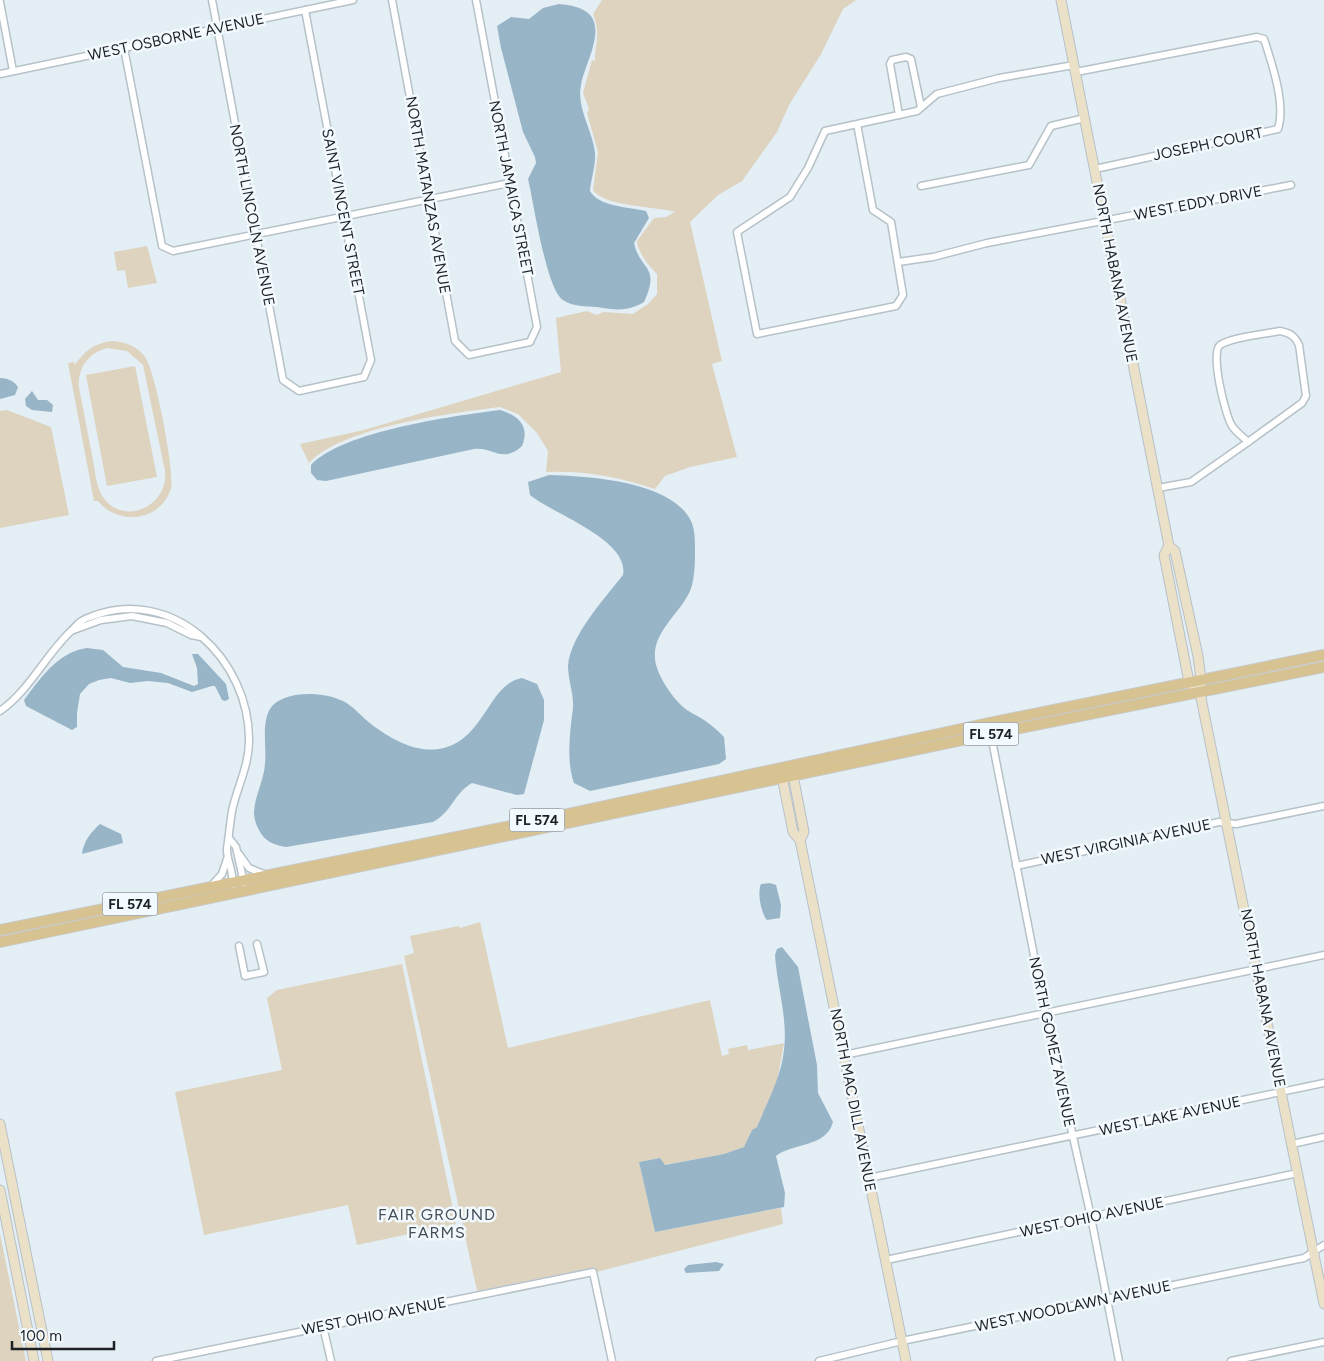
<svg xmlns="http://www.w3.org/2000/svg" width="1324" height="1361" font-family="Figtree,sans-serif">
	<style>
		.green { fill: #ddd3be; fill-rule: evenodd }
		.water { fill: #98b4c7 }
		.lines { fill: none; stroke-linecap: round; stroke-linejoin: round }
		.street-casing { stroke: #b6c1c8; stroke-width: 9 }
		.secondary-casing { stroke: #b6c1c8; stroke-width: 11 }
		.primary-casing { stroke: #c9caca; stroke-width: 12 }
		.street { stroke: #fff; stroke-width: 6 }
		.secondary { stroke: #ebe0c8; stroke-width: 9 }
		.primary { stroke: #d7c291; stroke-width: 10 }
		.labels { text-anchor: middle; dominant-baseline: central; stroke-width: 5; stroke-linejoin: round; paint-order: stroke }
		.shield { fill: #f3faff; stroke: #5d6266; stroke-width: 1 }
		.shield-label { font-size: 14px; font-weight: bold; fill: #1d2124 }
		.street-label { font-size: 15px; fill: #1d2124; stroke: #f3faff }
		.neighbourhood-label { font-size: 16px; letter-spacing: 1px; fill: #444e54; stroke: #f3faff }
	</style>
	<rect width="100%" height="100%" fill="#e3eef5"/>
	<g class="green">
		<path d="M602 0H856L843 9 821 54 789 105 777 132 742 181 718 195 690 222 722 361 712 364 737 457 690 467 665 476 655 489C620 477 584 470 546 472L548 451 537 433 518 414 500 407C451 413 342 427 309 463L300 444 364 430 561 372 556 318 587 311 597 315 603 312 633 314 648 304 657 294V274C650 267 638 253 637 241L654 218 666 217 675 212C656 206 604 207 593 190L598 152 587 113 589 109 583 93 592 60 595 61C595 43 601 33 593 14Z"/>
		<polygon points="147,246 157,283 128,288 125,270 117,271 114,252"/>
		<path d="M112 341C125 342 137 346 145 357 155 370 175 472 171 488 161 522 118 526 98 501H94L68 363 74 362 75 365C84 351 95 343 112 341ZM107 348 127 351 143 365 165 471C169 508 120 528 101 494 96 484 95 471 93 460 88 436 84 412 79 388 77 369 88 353 107 348Z"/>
		<polygon points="135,366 157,477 107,486 86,375"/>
		<polygon points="7,410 51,427 69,515 0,528 0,411"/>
		<polygon points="480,922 508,1048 710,1000 722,1056 729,1054 728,1049 747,1045 748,1050 784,1043 777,1081 757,1127 752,1130 744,1147 724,1154 664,1165 660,1158 639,1162 655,1232 781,1208 783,1224 596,1272 595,1267 477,1291 404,956 414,953 410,936 459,926 460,928"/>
		<polygon points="402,964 456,1224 357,1245 348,1205 204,1235 175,1092 282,1070 267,998 277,990"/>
		<polygon points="0,1234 26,1361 0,1361"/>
	</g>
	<g class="water">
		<path d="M559 4C569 5 584 7 591 16 604 34 584 66 581 85 576 108 593 131 595 153 596 165 591 179 590 191 599 207 629 207 646 211L649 218 634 243C640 271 661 265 644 302 627 312 616 310 597 307 586 306 573 307 563 300 546 289 534 203 528 179L536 163 535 157 523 132 501 48 497 26 511 17 529 19 543 8Z"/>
		<path d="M0 378C7 378 14 381 18 387L15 395 0 399Z"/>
		<polygon points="32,391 38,400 47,400 53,405 52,412 32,410 26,406 25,399"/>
		<path d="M500 410C519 416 530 426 522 446 502 464 494 447 474 449L326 481 317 480 311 473V465C343 431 453 416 500 410Z"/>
		<path d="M549 475C587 476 672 481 691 521 695 529 695 541 695 550 695 563 695 584 688 595 675 619 647 637 657 668 661 680 672 697 682 706 688 712 697 715 704 720 712 725 718 731 724 737L726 759 719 764 590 791 574 783C566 761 570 731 573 708 574 694 568 680 568 666 570 636 605 598 623 575 630 540 553 514 530 495L528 482Z"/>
		<path d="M87 648 103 650 123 667 161 673 194 686 198 684 197 668 192 654H198L226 684 229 699 225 701 222 700 215 686H212L192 692 168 683 148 681 130 683 111 678 99 680 89 684 80 694 77 713V727L72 730 26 706 24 700 27 696C43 675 59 652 87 648Z"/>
		<path d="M522 678 537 684 544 700V720L524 794 517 795 472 783C454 793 452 812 433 822L286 847C274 845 264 841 259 830 256 825 254 818 254 812 255 795 264 780 265 764 267 746 260 719 273 705 281 697 297 694 308 694 321 694 333 696 345 702 355 708 362 717 371 724 392 740 420 756 447 747 486 734 489 684 522 678Z"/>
		<path d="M100 824 121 834 123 843 82 854C83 842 91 832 100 824Z"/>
		<path d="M770 883 776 885 781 905 780 918 767 920C761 913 757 893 761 884Z"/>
		<path d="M782 947 798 967 817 1065 818 1093 833 1122C826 1148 794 1142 776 1156L785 1193 784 1207 655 1232 639 1162 660 1158 665 1165 724 1154 744 1147 752 1130 757 1127C767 1102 781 1078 784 1050 788 1019 777 986 775 955L777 949Z"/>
		<polygon points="716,1262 724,1264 719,1271 686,1273 684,1269 688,1265"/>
	</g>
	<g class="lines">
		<defs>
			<g id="street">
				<polyline points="212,0 283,380 299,391 364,377 371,360 305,10"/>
				<polyline points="392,0 455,341 469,355 530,342 537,327 476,0"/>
				<polyline points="0,2 13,71"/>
				<polyline points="124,48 162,246 173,251 510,183"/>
				<path d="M1076 72 1257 37 1264 39C1272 64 1286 104 1278 129L1095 169"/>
				<polyline points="0,74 353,0"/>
				<polyline points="899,115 890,64 892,60 906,57 911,59 921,107"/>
				<polyline points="857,124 873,210 891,222 903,295 896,306 757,334 737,232 790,197 808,168 825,131 917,111 937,94 999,78 1074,65"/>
				<polyline points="921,186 1029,165 1051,126 1085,118"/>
				<polyline points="898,262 933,257 987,243 1291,185"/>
				<path d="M1280 331C1290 333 1295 336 1299 345L1306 396 1302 403 1248 442C1243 437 1236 432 1232 426 1225 415 1210 353 1220 345 1232 337 1265 334 1280 331Z"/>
				<polyline points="1158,488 1191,482 1248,442"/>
				<polyline points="71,631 101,620 132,616 167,623 191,635 201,637"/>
				<path d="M0 711C29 691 45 656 70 632 77 625 80 620 90 617 173 584 250 660 249 741 249 766 237 787 232 811 230 823 229 836 227 848 226 860 235 874 232 885"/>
				<polyline points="990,730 1045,1012 1091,1217 1119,1361"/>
				<polyline points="229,838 236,847 244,883"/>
				<polyline points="239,854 249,868 266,875"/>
				<polyline points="1016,866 1219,822 1236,824 1324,806"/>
				<polyline points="211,886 222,874 227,859"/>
				<polyline points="239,946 245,976 264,972 257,944"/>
				<polyline points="844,1055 1324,955"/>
				<polyline points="1292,1144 1324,1137"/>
				<polyline points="869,1178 1324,1083"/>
				<polyline points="886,1260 1298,1173"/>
				<polyline points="323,1326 331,1361"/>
				<polyline points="156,1361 593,1272 612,1361"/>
				<polyline points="819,1361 902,1341 1304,1258 1324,1245"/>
				<polyline points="1231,1361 1324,1342"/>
			</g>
			<g id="secondary">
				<polyline points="1061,0 1169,546 1164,555 1189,682 1195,687"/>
				<polyline points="1169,546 1175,551 1198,656 1201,679 1200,693 1324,1304"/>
				<polyline points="792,770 804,832 800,840"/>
				<polyline points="781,772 793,832 800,840 906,1361"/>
				<polyline points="0,1124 48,1361"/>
				<polyline points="0,1190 34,1361"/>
			</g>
			<g id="primary">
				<polyline points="0,930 564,815 989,723 1324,655"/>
				<polyline points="0,942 991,734 1324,667"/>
			</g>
		</defs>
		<use href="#street" class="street-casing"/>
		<use href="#secondary" class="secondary-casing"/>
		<use href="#primary" class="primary-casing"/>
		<use href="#street" class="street"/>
		<use href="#secondary" class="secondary"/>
		<use href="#primary" class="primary"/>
	</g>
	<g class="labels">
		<g class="shield">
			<rect x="963.5" y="722.5" width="55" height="23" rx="4"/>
			<rect x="509.5" y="808.5" width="55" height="23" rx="4"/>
			<rect x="102.5" y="892.5" width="55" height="23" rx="4"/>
		</g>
		<g class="shield-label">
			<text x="991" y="734">FL 574</text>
			<text x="537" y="820">FL 574</text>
			<text x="130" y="904">FL 574</text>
		</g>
		<g class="street-label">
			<text transform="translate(176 37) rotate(-12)">WEST OSBORNE AVENUE</text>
			<text transform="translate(1208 144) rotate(-12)">JOSEPH COURT</text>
			<text transform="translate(511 188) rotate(79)">NORTH JAMAICA STREET</text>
			<text transform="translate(428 195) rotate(80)">NORTH MATANZAS AVENUE</text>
			<text transform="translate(1198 203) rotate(-11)">WEST EDDY DRIVE</text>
			<text transform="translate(343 212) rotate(79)">SAINT VINCENT STREET</text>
			<text transform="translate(252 215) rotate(79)">NORTH LINCOLN AVENUE</text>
			<text transform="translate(1115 273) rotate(79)">NORTH HABANA AVENUE</text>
			<text transform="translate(1126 842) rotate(-12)">WEST VIRGINIA AVENUE</text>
			<text transform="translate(1263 998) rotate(79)">NORTH HABANA AVENUE</text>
			<text transform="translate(1052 1042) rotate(78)">NORTH GOMEZ AVENUE</text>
			<text transform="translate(853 1100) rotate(79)">NORTH MAC DILL AVENUE</text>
			<text transform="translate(1170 1116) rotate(-12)">WEST LAKE AVENUE</text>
			<text transform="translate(1092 1217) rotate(-12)">WEST OHIO AVENUE</text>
			<text transform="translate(1073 1306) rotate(-12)">WEST WOODLAWN AVENUE</text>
			<text transform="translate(374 1316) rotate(-11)">WEST OHIO AVENUE</text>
		</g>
		<g class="neighbourhood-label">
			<text x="437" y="1214">FAIR GROUND<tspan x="437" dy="18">FARMS</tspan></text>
		</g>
	</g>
	<path d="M12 1341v8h102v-8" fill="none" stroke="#1d2124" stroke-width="2.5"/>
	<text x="20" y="1341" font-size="15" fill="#1d2124" stroke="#f3faff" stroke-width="4" paint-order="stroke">100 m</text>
</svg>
